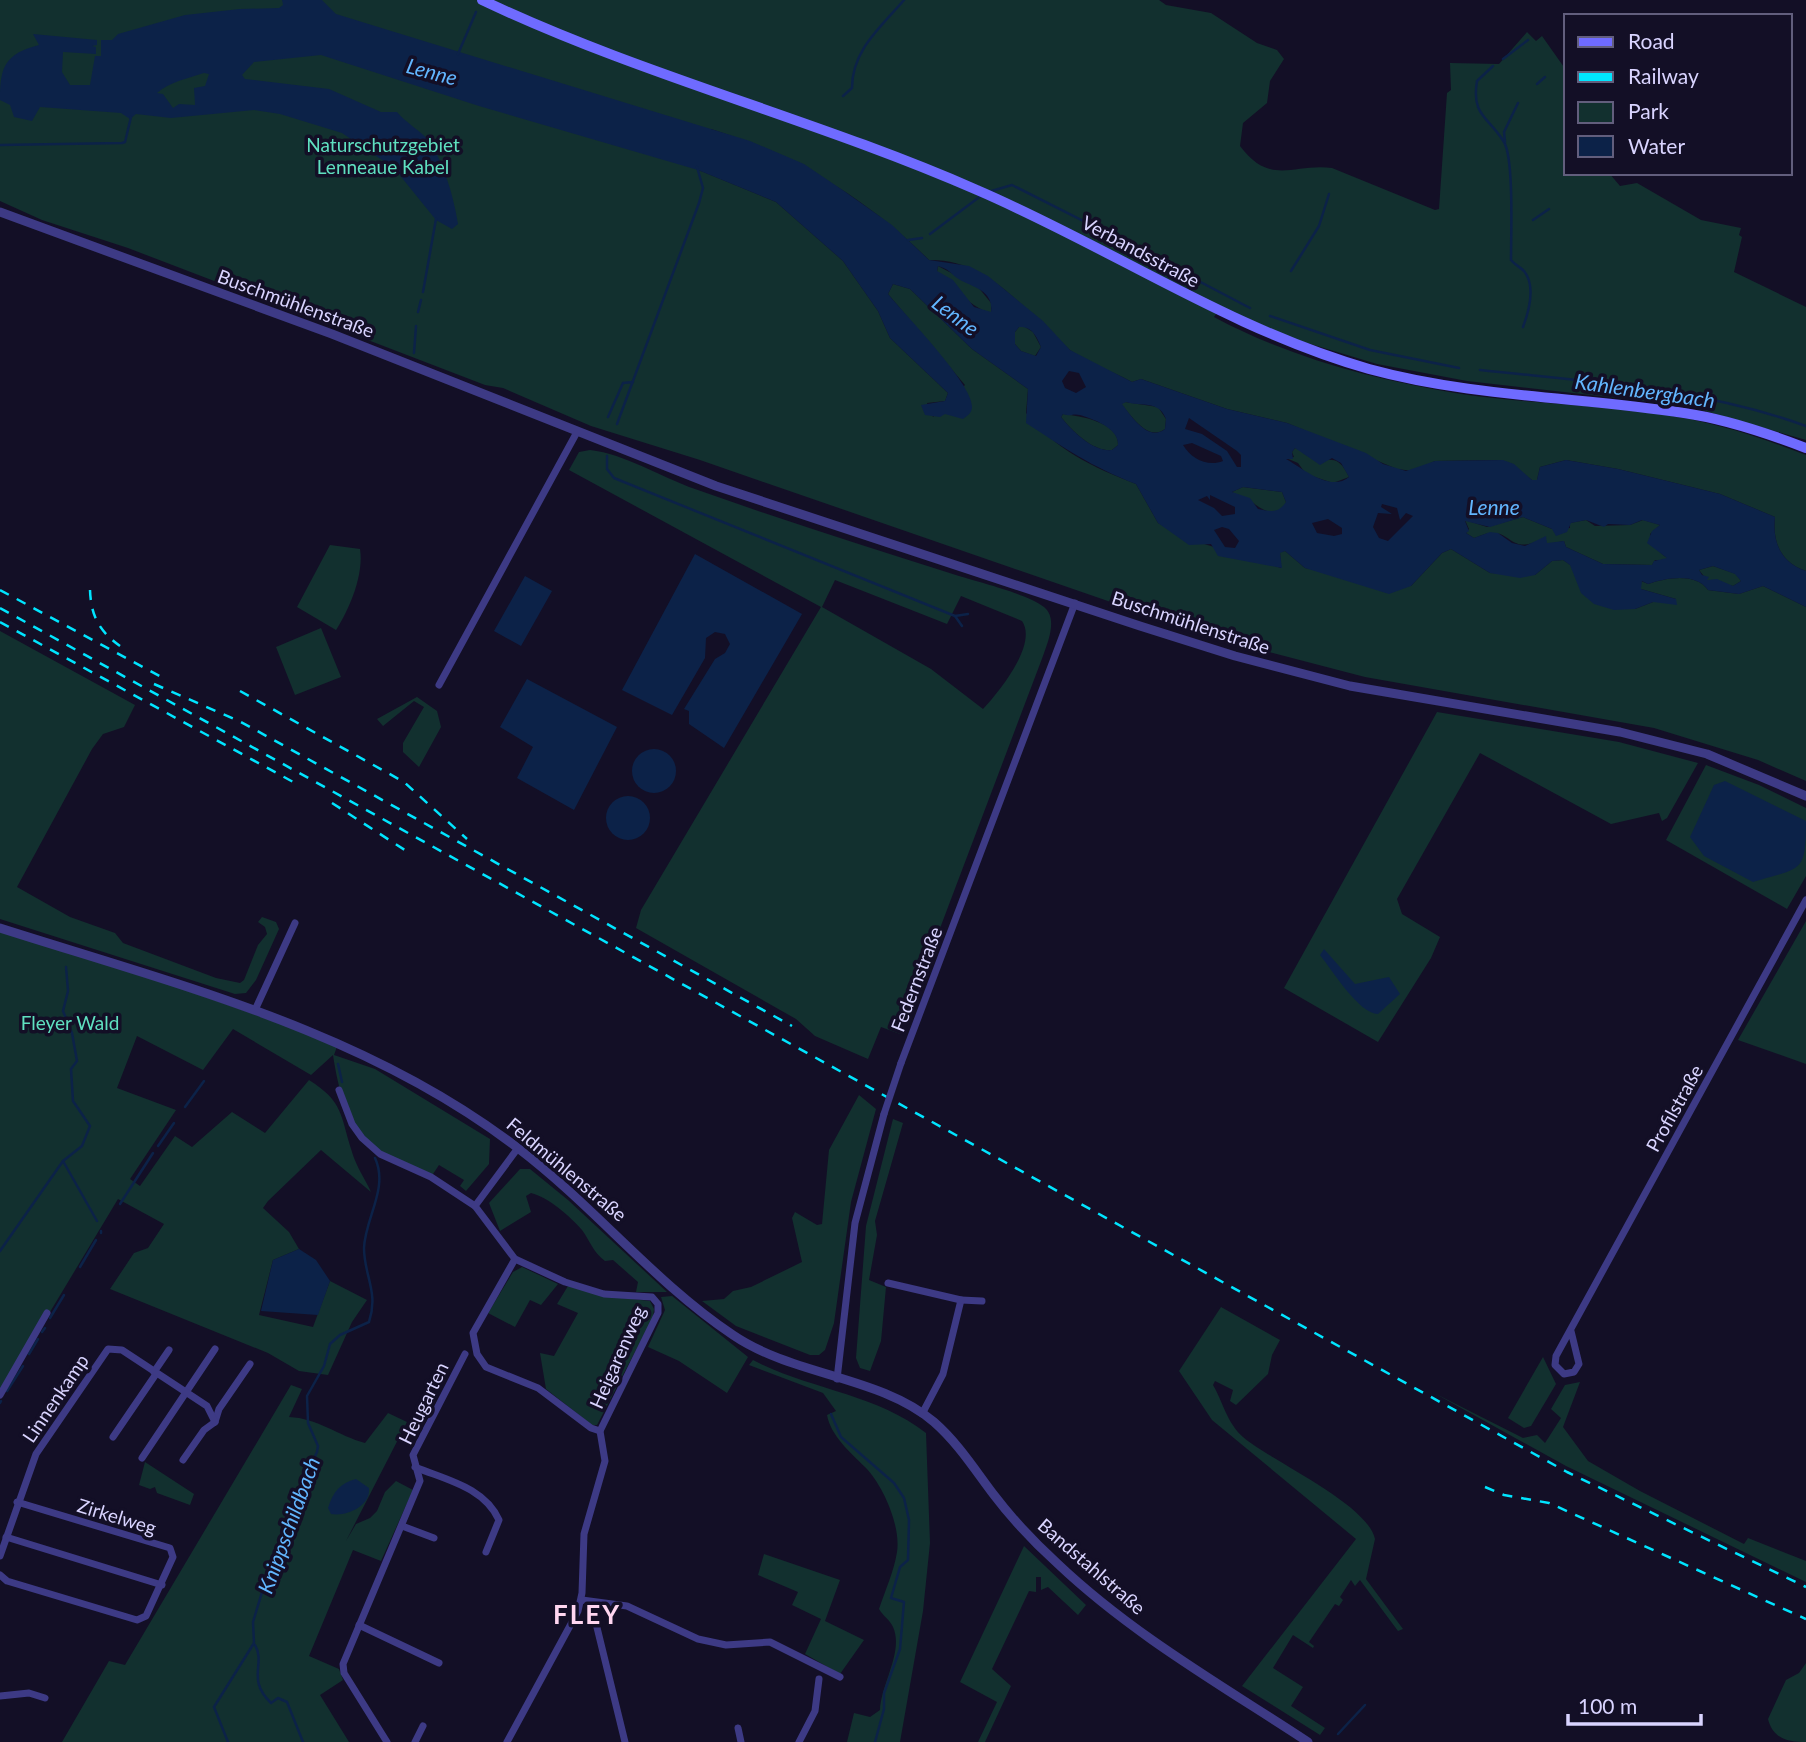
<svg xmlns="http://www.w3.org/2000/svg" width="1806" height="1742" font-family="Lato,sans-serif">
	<style>
		.green { fill: #12302f; fill-rule: evenodd }
		.water { fill: #0c2248; fill-rule: evenodd }
		.lines { fill: none; stroke-linecap: round; stroke-linejoin: round }
		.stream { stroke: #0c2248; stroke-width: 2.5 }
		.minor { stroke: #3d3a85; stroke-width: 7 }
		.tertiary { stroke: #3d3a85; stroke-width: 9 }
		.secondary { stroke: #6f6bff; stroke-width: 10 }
		.rail { stroke: #00e5ff; stroke-width: 2.5; stroke-dasharray: 10 9; stroke-linecap: butt }
		.minor-bridge { stroke: #3d3a85; stroke-width: 7 }
		.labels { text-anchor: middle; dominant-baseline: central; stroke-width: 7; stroke-linejoin: round; paint-order: stroke }
		.park-label { font-size: 19px; fill: #5fe0c0; stroke: #130f26 }
		.street-label { font-size: 19px; fill: #d9d4ff; stroke: #130f26 }
		.water-label { font-size: 21px; font-style: italic; fill: #62b6ff; stroke: #130f26 }
		.district-label { font-size: 26px; font-weight: bold; letter-spacing: 2px; fill: #ffd6f0; stroke: #130f26 }
	</style>
	<rect width="100%" height="100%" fill="#130f26"/>
	<g class="green">
		<path d="M0 0H1159L1166 5 1211 13 1257 43 1277 50 1284 59 1270 81 1267 103 1243 123 1240 146C1271 187 1293 163 1332 168L1435 210 1439 209 1447 93 1451 90 1450 63 1499 64 1527 32 1536 41 1542 36 1566 70V173H1609L1620 186 1637 183 1701 220 1741 228 1739 235 1742 237 1734 272 1806 307V440L1688 406 1467 381 1377 364 1294 339 1221 307 1214 317C1290 358 1376 380 1461 394 1537 405 1614 405 1689 419 1729 427 1768 440 1806 455V571C1781 563 1772 542 1775 517L1720 494 1618 469 1566 460 1540 467 1537 480H1532L1515 467 1498 460 1435 461 1413 471 1397 469 1287 423 1227 409 1141 379 1132 382C1112 371 1089 364 1070 350 1027 315 992 259 929 260 867 198 794 155 711 129L696 169 776 202 843 261 878 311 890 338 948 393 945 401 927 403 933 417 965 385 888 294 893 284 910 289 972 349 1028 389 1026 413C1056 450 1092 467 1136 484L1158 523 1198 542 1281 568 1280 552 1285 551 1305 568 1411 586 1442 553 1451 549 1490 573 1535 575 1552 561 1563 560 1635 609 1653 602 1676 599 1641 589V581L1648 584C1665 578 1696 572 1708 590L1739 594 1763 586 1806 607V781L1758 760 1654 728 1365 677 1212 637 700 460 591 426 503 388 485 385 128 248 42 220 0 201Z"/>
		<path d="M938 266 978 287 991 303V312C977 313 949 283 937 272Z"/>
		<polygon points="1019,327 1025,327 1033,332 1041,347 1035,356 1021,351 1015,344 1015,332"/>
		<path d="M1125 402 1158 407 1166 419 1165 429C1148 442 1132 416 1121 404Z"/>
		<path d="M1063 414C1080 416 1119 422 1118 445L1112 450C1093 452 1072 431 1061 417Z"/>
		<path d="M1295 448C1302 450 1304 455 1310 457 1329 464 1337 451 1349 477L1333 483 1306 474 1298 463 1286 458 1294 457 1292 452Z"/>
		<path d="M590 450C625 454 661 477 695 489 782 520 870 548 959 576 979 582 1030 595 1044 607 1058 618 1048 642 1043 656L900 1034 881 1027 868 1059 815 1036 796 1019 636 928 641 910 821 607 569 470 579 452ZM835 580 947 624 961 596 1022 621C1038 644 999 692 983 709L931 669 822 607Z"/>
		<path d="M1243 487 1282 492 1286 502 1284 508C1270 518 1259 507 1248 499 1243 496 1237 495 1232 492Z"/>
		<path d="M1523 517 1552 529 1570 528V523L1586 520 1595 526 1630 525 1643 520 1660 525 1650 534C1652 543 1659 554 1668 558L1665 561 1655 560 1652 565 1603 564 1566 547 1564 541 1547 544 1540 540C1511 554 1511 531 1491 533 1486 533 1480 536 1474 538L1466 533 1469 529 1465 520 1487 527Z"/>
		<path d="M330 545 360 549C364 574 350 608 336 630L297 607Z"/>
		<polygon points="1713,566 1736,574 1741,581 1733,586 1707,580 1699,570"/>
		<polygon points="321,628 341,677 295,695 276,647"/>
		<polygon points="0,631 135,705 124,727 103,734 92,749 17,887 70,917 115,933 123,943 216,978 240,983 244,980 258,945 267,934 265,927 258,922 262,917 276,922 279,929 256,980 246,993 235,994 0,919"/>
		<polygon points="417,697 437,711 441,727 419,767 403,752 403,743 424,707 414,701 383,726 377,719"/>
		<polygon points="1437,712 1619,742 1698,763 1667,818 1662,821 1659,813 1611,824 1480,753 1397,899 1402,914 1440,937 1431,958 1378,1042 1284,988"/>
		<polygon points="1706,765 1759,785 1806,808 1806,876 1787,909 1666,840"/>
		<polygon points="1806,921 1806,1064 1738,1040"/>
		<path d="M0 928 107 962 338 1044 334 1055 375 1069 490 1139 489 1164 466 1191 460 1186 464 1180 439 1165 431 1177C364 1149 344 1128 333 1055L311 1075 233 1029 203 1070 137 1036 117 1088 176 1110 130 1179 140 1186 175 1136 192 1147 232 1112 265 1133 309 1080C344 1102 340 1115 352 1152 356 1166 365 1179 371 1192L321 1150 268 1201 263 1208 289 1232 299 1249 273 1260 259 1315 313 1327 330 1281 367 1300 352 1322 328 1375 299 1371 268 1353 110 1289 134 1253 148 1248 164 1224 118 1199 0 1395Z"/>
		<polygon points="859,1095 876,1109 851,1202 834,1323 825,1350 819,1355 810,1355 736,1326 702,1301 724,1299 733,1291 751,1287 802,1262 792,1218 795,1212 817,1225 822,1224 829,1150"/>
		<polygon points="893,1119 903,1123 875,1221 877,1235 869,1280 886,1287 881,1341 870,1371 860,1368 856,1358 866,1226"/>
		<path d="M520 1169H530L568 1200 667 1292H636L638 1282 613 1260 605 1261C593 1252 590 1241 582 1230 570 1216 548 1197 531 1193L526 1196 531 1212 500 1231 489 1203Z"/>
		<polygon points="522,1267 558,1284 541,1305 530,1300 515,1327 488,1313 513,1272"/>
		<polygon points="568,1286 604,1296 650,1301 654,1309 653,1317 597,1425 592,1425 546,1389 540,1353 554,1356 578,1313 557,1304"/>
		<polygon points="672,1296 748,1357 727,1393 679,1361 648,1347 665,1310 661,1297"/>
		<path d="M1221 1307 1280 1340 1272 1355 1268 1374 1236 1405 1230 1401 1233 1390 1215 1381 1213 1385C1223 1402 1227 1423 1243 1437 1271 1461 1367 1503 1375 1539L1366 1579 1403 1629 1398 1631 1360 1580 1355 1586 1351 1580 1340 1597 1343 1600 1339 1606 1335 1604 1309 1642 1314 1646 1313 1648 1293 1635 1273 1668 1303 1687 1291 1706 1325 1728 1320 1735 1242 1686 1356 1539 1212 1420 1179 1371Z"/>
		<polygon points="1543,1357 1556,1384 1531,1426 1524,1428 1508,1418"/>
		<path d="M753 1360C808 1389 877 1394 926 1433L930 1543 923 1611 900 1742H847L854 1713 870 1717 880 1710C881 1684 904 1651 893 1627 890 1620 883 1616 879 1609 885 1591 894 1571 897 1552 901 1526 883 1485 865 1467 850 1452 831 1436 827 1415L836 1411 823 1393 749 1365Z"/>
		<polygon points="1580,1382 1563,1427 1588,1461 1640,1491 1744,1544 1748,1538 1806,1561 1806,1582 1566,1466 1434,1393 1523,1438 1537,1435 1545,1443 1561,1418 1551,1409 1565,1385"/>
		<path d="M291 1385 302 1389 289 1417C317 1418 339 1436 365 1443L388 1413 407 1422 346 1541 356 1524 370 1518 377 1511 385 1492 396 1481 413 1490 381 1561 353 1550 309 1656 339 1669 343 1680 320 1695 349 1742H62L109 1661 125 1665Z"/>
		<polygon points="145,1462 194,1494 190,1505 157,1493 155,1487 150,1489 139,1485"/>
		<polygon points="1024,1546 1086,1605 1078,1615 1048,1587 1041,1590 1041,1577 1036,1577 1036,1592 1029,1591 992,1669 1011,1686 985,1742 978,1742 997,1702 960,1682"/>
		<polygon points="764,1554 840,1580 825,1621 864,1640 840,1674 805,1654 821,1619 792,1605 798,1592 758,1575"/>
		<path d="M1806 1663V1742C1788 1742 1773 1739 1768 1719L1786 1680 1799 1673Z"/>
	</g>
	<g class="water">
		<path d="M282 0H322L336 14 750 141 804 164 844 191 892 225 929 260 969 266 988 276 1043 321 1070 350 1132 382 1141 379 1227 409 1287 423 1366 453 1383 464 1406 471 1435 461 1503 460 1514 464 1532 480H1537L1540 467 1566 460 1618 469 1720 494 1775 517C1772 542 1781 563 1806 571V607L1763 586 1739 594 1708 590C1696 572 1665 578 1648 584L1642 581 1641 589 1676 599 1677 605 1653 602 1635 609 1614 610 1594 604 1581 593 1570 565 1563 560 1552 561 1535 575 1520 578 1490 573 1451 549 1442 553 1411 586 1389 594 1305 568 1285 551 1280 553 1282 568 1218 556 1211 544 1189 545 1158 523 1136 484C1090 466 1066 449 1026 423L1028 389 972 349 910 289 893 284 888 294C905 315 973 384 972 407 972 413 967 416 963 419L945 414 940 417 925 415 921 405 945 401 948 393 890 338 878 311 843 261 776 202 698 170 479 106 321 55 254 62 242 75 245 79 329 89 381 112H397C406 123 421 131 429 141 444 163 454 198 458 224L452 229 436 220 394 168 342 133 280 114 254 110 171 118 136 114 130 119 121 113 40 107 32 121 14 117 10 105 0 100C0 66 5 54 39 45L33 34 97 40V45L92 46 96 47V54L63 52 62 72 70 85H90L95 56H101V40H112L118 34 185 15 240 9 279 8 283 5ZM204 73 209 74 205 86 194 88 195 105 179 104 173 108 163 94 157 93C169 82 189 78 204 73ZM938 266C949 269 950 273 957 278 970 287 994 289 991 312L974 307 953 280 937 271ZM1019 327C1032 326 1037 337 1041 347L1036 356 1021 351 1015 344V332ZM1069 371 1079 373 1086 387 1076 393 1065 388 1062 381ZM1126 402C1142 407 1159 400 1166 419L1165 429C1148 442 1132 417 1122 404ZM1063 414C1069 417 1073 413 1080 415 1093 419 1119 428 1118 445L1112 450C1093 452 1072 431 1061 417ZM1189 418 1237 451 1241 455V467H1237L1227 451 1202 434 1185 429ZM1192 443 1221 456 1223 461C1208 467 1191 459 1183 445ZM1295 448 1320 465 1332 458 1341 463 1349 477C1330 493 1301 467 1286 459H1293L1292 452ZM1243 487 1282 492 1286 502C1278 513 1273 512 1258 509L1250 498 1232 492ZM1210 495 1235 507V514L1222 516 1214 508 1198 500 1207 496 1210 500ZM1382 504 1397 508 1400 520 1406 513 1413 516 1388 541 1379 538 1373 527 1378 513 1392 514 1381 507ZM1523 517 1552 529 1556 536 1567 532 1571 523 1586 520 1604 527 1608 524 1630 525 1642 520 1660 525 1652 531 1647 543 1667 558 1654 561 1652 565 1603 564 1566 547 1564 541 1547 543 1546 536 1525 546 1512 543 1498 533 1490 532 1474 538 1466 533 1469 531 1465 521 1490 527ZM1328 519 1342 528V534L1334 536 1317 533 1312 523ZM1222 527 1229 529 1239 541 1235 548 1225 547 1214 530ZM1713 566 1735 574 1741 581 1733 586 1717 579 1707 580 1709 577 1702 575 1699 570Z"/>
		<polygon points="695,554 802,614 724,748 689,724 689,711 684,709 715,659 725,653 730,644 725,634 715,632 706,638 705,658 672,715 622,690"/>
		<polygon points="525,576 552,591 521,646 494,631"/>
		<polygon points="527,679 617,727 574,810 517,778 533,747 500,727"/>
		<circle cx="654" cy="771" r="22"/>
		<path d="M1725 781 1806 821C1806 875 1801 867 1753 882L1704 856 1690 837 1714 785Z"/>
		<circle cx="628" cy="818" r="22"/>
		<path d="M1324 949 1355 984 1389 977 1400 994 1378 1014C1359 1014 1332 970 1320 955Z"/>
		<polygon points="299,1249 316,1260 330,1281 318,1315 261,1311 273,1260"/>
		<path d="M356 1479 369 1488C371 1506 346 1517 331 1514L328 1508C333 1492 340 1483 356 1479Z"/>
	</g>
	<g class="lines">
		<g class="stream">
			<polyline points="458,54 476,12"/>
			<polyline points="1503,59 1528,40"/>
			<path d="M1493 66 1477 81C1471 116 1489 117 1504 142 1514 159 1511 236 1511 260 1515 265 1520 267 1524 271 1536 286 1529 311 1523 327"/>
			<polyline points="1537,84 1545,77"/>
			<path d="M843 96 852 88C852 50 881 27 904 0"/>
			<polyline points="1505,142 1504,132 1518,103"/>
			<polyline points="0,145 122,143 125,142 131,117"/>
			<polyline points="988,192 1012,185 1117,238"/>
			<polyline points="1533,220 1549,209"/>
			<polyline points="930,234 982,195"/>
			<polyline points="908,240 922,238"/>
			<polyline points="1126,243 1250,308"/>
			<polyline points="1291,271 1319,226 1329,194"/>
			<polyline points="423,292 436,219"/>
			<polyline points="418,312 421,300"/>
			<polyline points="1270,316 1370,350 1459,368"/>
			<polyline points="414,353 416,326"/>
			<path d="M1480 370C1591 382 1701 388 1806 426"/>
			<polyline points="608,417 623,383 633,382"/>
			<polyline points="617,424 699,203 703,188 697,167"/>
			<polyline points="607,456 607,469 614,478 955,616 962,626"/>
			<polyline points="955,616 968,614"/>
			<polyline points="338,1064 342,1082"/>
			<polyline points="185,1107 204,1081"/>
			<polyline points="158,1146 174,1123"/>
			<polyline points="63,1161 97,1221"/>
			<polyline points="120,1204 153,1153"/>
			<polyline points="101,1233 101,1231"/>
			<polyline points="0,1251 63,1161 82,1146 90,1126 73,1101 71,1069 77,1061 72,1033 63,1011 68,991 66,967"/>
			<polyline points="80,1267 96,1240"/>
			<polyline points="50,1318 64,1295"/>
			<polyline points="42,1332 45,1328"/>
			<polyline points="29,1354 38,1339"/>
			<polyline points="7,1391 23,1366"/>
			<polyline points="0,1403 1,1401"/>
			<polyline points="831,1414 841,1437 894,1483 904,1498 909,1520 908,1560 900,1567 891,1598 904,1602 900,1649 884,1693 884,1709 875,1742"/>
			<path d="M255 1645C266 1664 246 1679 271 1703L278 1698 287 1702 303 1742"/>
			<polyline points="1338,1734 1365,1705"/>
			<path d="M228 1742 214 1707 254 1643 253 1622 266 1579 276 1560 295 1500 317 1452 318 1446 308 1423 307 1396 324 1366 330 1344 340 1335 369 1322C379 1292 364 1276 364 1248 365 1218 389 1188 375 1158"/>
		</g>
		<g class="minor">
			<polyline points="439,685 577,432"/>
			<polyline points="255,1010 295,923"/>
			<polyline points="901,1063 1075,603"/>
			<polyline points="339,1090 352,1124 362,1138 380,1154 431,1177 475,1206 515,1259 565,1282 604,1294 652,1297 658,1304 658,1313 600,1431 605,1461 584,1534 582,1593 578,1611 507,1742"/>
			<polyline points="475,1206 518,1148"/>
			<polyline points="515,1259 473,1333 477,1354 486,1367 538,1388 591,1428 600,1431"/>
			<polyline points="888,1283 961,1300 943,1374 922,1414"/>
			<polyline points="961,1300 982,1301"/>
			<polyline points="1571,1331 1579,1364 1574,1372 1564,1374 1555,1365 1556,1356 1806,900"/>
			<polyline points="154,1372 169,1350"/>
			<polyline points="837,1379 855,1223 884,1114"/>
			<polyline points="0,1395 47,1313"/>
			<polyline points="113,1437 156,1374"/>
			<polyline points="142,1458 215,1349"/>
			<polyline points="183,1460 204,1430 215,1422 219,1409 250,1364"/>
			<path d="M415 1467C446 1480 484 1487 499 1520L486 1552"/>
			<polyline points="402,1526 434,1538"/>
			<polyline points="6,1537 162,1585"/>
			<polyline points="0,1556 36,1454 108,1349 122,1350 207,1406 215,1422"/>
			<polyline points="0,1575 7,1581 137,1620 146,1616 173,1557 170,1548 17,1502"/>
			<polyline points="582,1600 627,1606 698,1639 726,1645 770,1642 840,1677"/>
			<polyline points="591,1603 625,1742"/>
			<polyline points="359,1625 439,1663"/>
			<polyline points="0,1696 29,1693 45,1698"/>
			<polyline points="738,1728 741,1742"/>
			<polyline points="387,1742 344,1673 343,1664 420,1481 413,1455 465,1354"/>
			<polyline points="415,1742 423,1726"/>
			<polyline points="799,1742 815,1711 819,1679"/>
		</g>
		<g class="tertiary">
			<polyline points="0,212 332,334 716,486 1140,626 1235,656 1350,686 1620,732 1707,754 1806,796"/>
			<path d="M0 928C179 985 368 1032 519 1149 594 1206 655 1283 733 1335 793 1376 880 1376 934 1422 958 1443 975 1470 994 1495 1013 1520 1035 1543 1058 1564 1133 1635 1223 1686 1308 1742"/>
		</g>
		<path class="secondary" d="M482 0C642 76 815 119 977 190 1110 247 1229 329 1369 369 1471 397 1580 397 1684 413 1726 419 1767 433 1806 448"/>
		<g class="rail">
			<polyline points="0,590 165,679"/>
			<path d="M90 590C91 616 99 631 120 646"/>
			<polyline points="0,608 1567,1472 1806,1587"/>
			<polyline points="0,622 295,783"/>
			<polyline points="154,684 241,722 792,1026"/>
			<polyline points="240,691 404,782 467,839"/>
			<polyline points="332,803 411,854"/>
			<polyline points="1485,1487 1504,1495 1549,1503 1806,1619"/>
		</g>
		<polyline class="minor-bridge" points="884,1114 901,1063"/>
	</g>
	<g class="labels">
		<g class="park-label">
			<text x="383" y="144">Naturschutzgebiet<tspan x="383" dy="22">Lenneaue Kabel</tspan></text>
			<text x="70" y="1022">Fleyer Wald</text>
		</g>
		<g class="street-label">
			<text transform="translate(1141 251) rotate(28)">Verbandsstraße</text>
			<text transform="translate(296 303) rotate(20)">Buschmühlenstraße</text>
			<text transform="translate(1191 622) rotate(18)">Buschmühlenstraße</text>
			<text transform="translate(916 979) rotate(-69)">Federnstraße</text>
			<text transform="translate(1674 1108) rotate(-61)">Profilstraße</text>
			<text transform="translate(567 1169) rotate(40)">Feldmühlenstraße</text>
			<text transform="translate(617 1357) rotate(-66)">Heigarenweg</text>
			<text transform="translate(55 1398) rotate(-56)">Linnenkamp</text>
			<text transform="translate(423 1403) rotate(-64)">Heugarten</text>
			<text transform="translate(117 1516) rotate(17)">Zirkelweg</text>
			<text transform="translate(1092 1566) rotate(41)">Bandstahlstraße</text>
		</g>
		<g class="water-label">
			<text transform="translate(432 71) rotate(15)">Lenne</text>
			<text transform="translate(956 315) rotate(37)">Lenne</text>
			<text transform="translate(1645 390) rotate(8)">Kahlenbergbach</text>
			<text x="1494" y="506">Lenne</text>
			<text transform="translate(288 1525) rotate(-70)">Knippschildbach</text>
		</g>
		<g class="district-label">
			<text x="587" y="1614">FLEY</text>
		</g>
	</g>
	<rect x="1564" y="14" width="228" height="161" fill="#130f26" stroke="#625e7d" stroke-width="2"/>
	<rect x="1578" y="37" width="35" height="10" fill="#6f6bff" stroke="#625e7d" stroke-width="2"/>
	<text x="1628" y="49" font-size="21" fill="#d9d4ff">Road</text>
	<rect x="1578" y="72" width="35" height="10" fill="#00e5ff" stroke="#625e7d" stroke-width="2"/>
	<text x="1628" y="84" font-size="21" fill="#d9d4ff">Railway</text>
	<rect x="1578" y="102" width="35" height="21" fill="#12302f" stroke="#625e7d" stroke-width="2"/>
	<text x="1628" y="119" font-size="21" fill="#d9d4ff">Park</text>
	<rect x="1578" y="136" width="35" height="21" fill="#0c2248" stroke="#625e7d" stroke-width="2"/>
	<text x="1628" y="154" font-size="21" fill="#d9d4ff">Water</text>
	<path d="M1568 1714v10h133v-10" fill="none" stroke="#d9d4ff" stroke-width="3.5"/>
	<text x="1578" y="1714" font-size="21" fill="#d9d4ff" stroke="#130f26" stroke-width="5" paint-order="stroke">100 m</text>
</svg>
